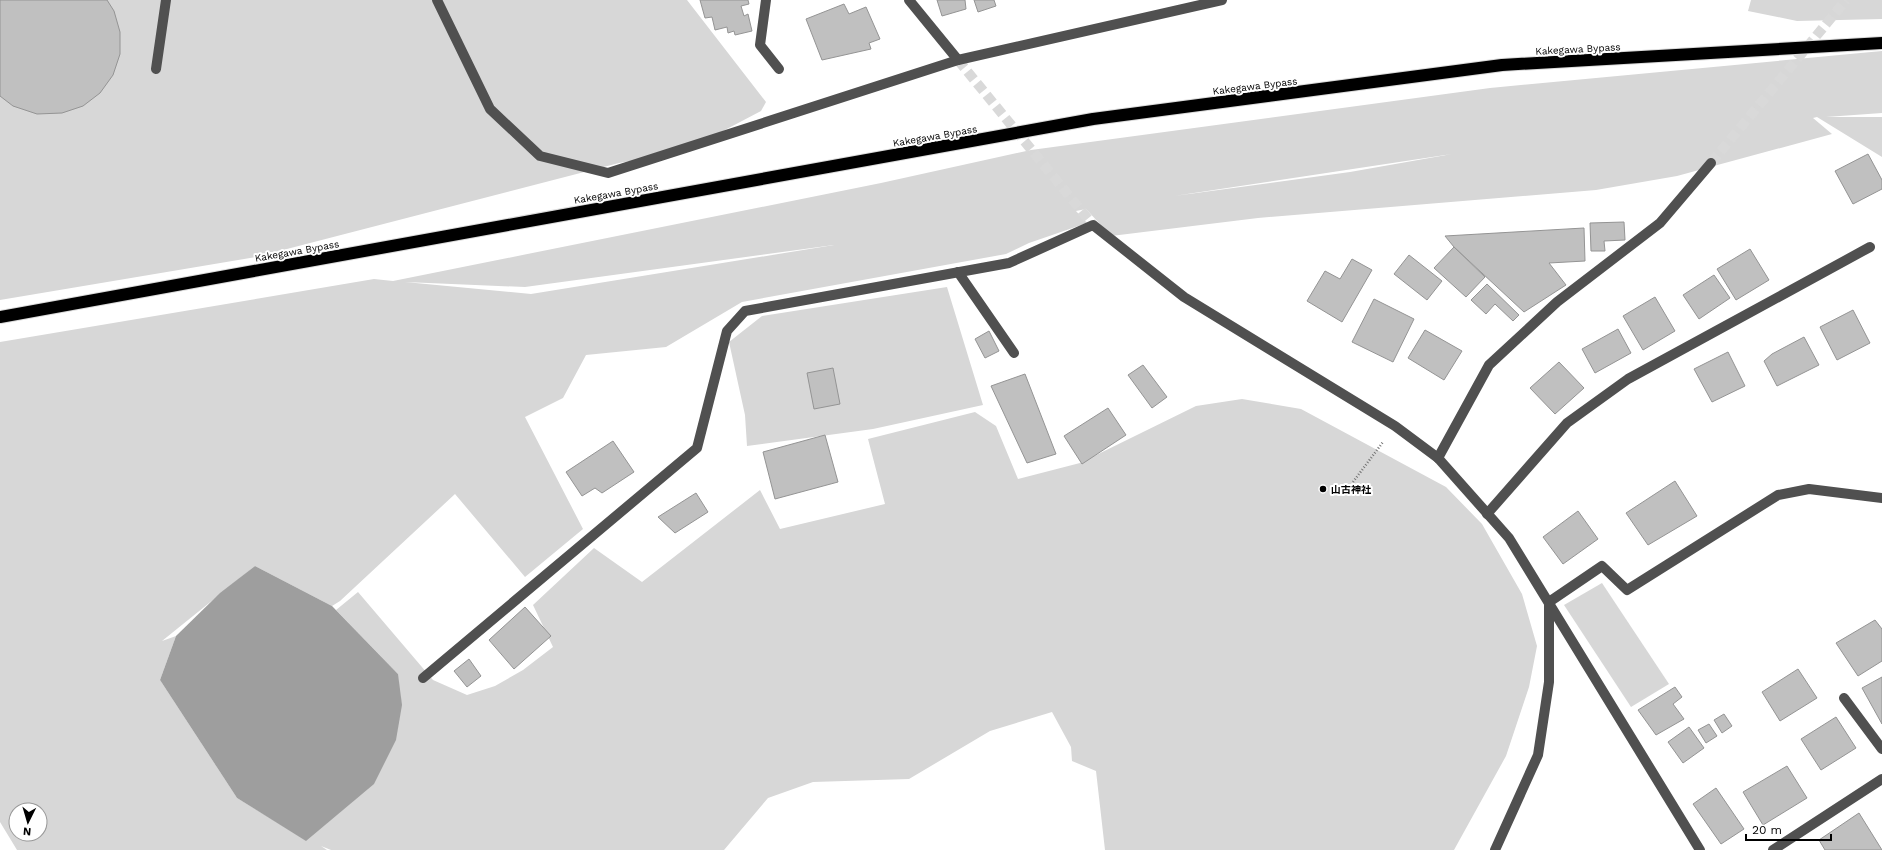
<svg xmlns="http://www.w3.org/2000/svg" width="1882" height="850" font-family="'Work Sans','Noto Sans JP',sans-serif">
	<style>
		.green { fill: #d7d7d7; fill-rule: evenodd }
		.water { fill: #9e9e9e }
		.building { fill: #c0c0c0; stroke: #949494 }
		.lines { fill: none; stroke-linecap: round; stroke-linejoin: round }
		.minor-tunnel { stroke: #d9d9d9; stroke-width: 10; stroke-dasharray: 10 5; stroke-linecap: butt }
		.highway-casing { stroke: #dbdbdb; stroke-width: 14 }
		.path { stroke: #727272; stroke-width: 2.5; stroke-dasharray: 1 2; stroke-linecap: butt }
		.minor { stroke: #505050; stroke-width: 10 }
		.highway { stroke: #000; stroke-width: 12 }
		.poi-dot { fill: #000; stroke: #fff; stroke-width: 1.5 }
		.labels { text-anchor: middle; dominant-baseline: central; stroke-width: 4; stroke-linejoin: round; paint-order: stroke }
		.street-label { font-size: 10px; fill: #000; stroke: #fff }
		.poi-label { font-size: 10px; font-weight: bold; fill: #000; stroke: #fff; text-anchor: start }
	</style>
	<rect width="100%" height="100%" fill="#fff"/>
	<g class="green">
		<polygon points="0,0 687,0 766,102 761,111 683,152 619,163 256,257 0,300"/>
		<polygon points="1751,0 1882,0 1882,19 1797,21 1748,11"/>
		<path d="M1882 51V113L1826 117H1882V157L1817 117 1813 118 1832 134 1677 176 1596 190 1258 218 1111 236 1086 209 1076 211 1087 223 1029 243 1006 254 742 302 666 347 586 355 563 398 525 417 583 529 525 577 455 494 340 601 332 606 255 566 162 641 176 636 160 680 237 798 290 830 398 674 336 610 358 592 433 680 467 695 495 686 523 670 553 647 533 605 594 548 642 582 760 490 780 529 885 504 868 439 975 412 996 426 1018 479 1080 463 1196 406 1242 399 1301 409 1446 487 1482 524 1522 594 1537 646 1529 687 1506 756 1454 850H1105L1096 771 1072 761 1071 747 1052 712 990 731 909 779 813 782 768 798 724 850H331L321 846 327 850H17L0 822V342L374 279 393 281 881 183 1031 150 1490 88ZM1452 154 1350 172 1174 196ZM834 245 531 294 405 282 525 287ZM16 810H40V834H16Z"/>
		<polygon points="947,287 983,405 873,429 747,446 745,415 729,342 762,316"/>
		<polygon points="1602,583 1669,684 1631,707 1564,605"/>
	</g>
	<polygon class="water" points="255,566 332,606 398,674 402,705 396,740 374,784 306,841 237,798 160,680 176,636 220,593"/>
	<g class="building">
		<polygon points="0,0 107,0 114,11 120,32 120,54 113,75 100,93 83,106 62,113 37,114 13,106 0,96"/>
		<polygon points="700,0 748,0 749,4 741,6 744,16 748,14 752,31 735,35 734,31 728,33 727,27 715,30 712,17 705,18"/>
		<polygon points="937,0 965,0 966,9 942,16"/>
		<polygon points="974,0 994,0 996,6 978,12"/>
		<polygon points="844,4 849,14 866,7 880,39 869,43 871,49 822,60 806,19"/>
		<polygon points="1868,154 1882,180 1882,189 1853,204 1835,171"/>
		<polygon points="1624,222 1625,240 1604,241 1605,251 1591,251 1590,223"/>
		<polygon points="1584,228 1585,261 1549,263 1566,285 1524,312 1454,247 1445,236"/>
		<polygon points="1454,247 1485,277 1466,297 1434,268"/>
		<polygon points="1750,249 1769,280 1736,300 1717,269"/>
		<polygon points="1409,255 1442,281 1427,300 1394,274"/>
		<polygon points="1352,259 1372,270 1342,322 1307,301 1325,271 1340,279"/>
		<polygon points="1714,275 1730,298 1699,319 1683,295"/>
		<polygon points="1487,284 1519,315 1513,321 1495,304 1486,314 1471,300"/>
		<polygon points="1655,297 1675,331 1643,350 1623,316"/>
		<polygon points="1374,299 1414,319 1393,362 1352,342"/>
		<polygon points="1853,310 1870,343 1837,360 1820,327"/>
		<polygon points="1618,329 1631,353 1595,373 1582,349"/>
		<polygon points="1425,330 1462,351 1444,380 1408,358"/>
		<polygon points="989,331 999,351 985,358 975,339"/>
		<polygon points="1804,337 1819,365 1777,386 1764,361 1772,354"/>
		<polygon points="1728,352 1745,386 1712,402 1694,369"/>
		<polygon points="1559,362 1584,388 1555,414 1530,388"/>
		<polygon points="1143,365 1167,397 1152,408 1128,375"/>
		<polygon points="833,368 840,404 814,409 807,373"/>
		<polygon points="1025,374 1056,454 1027,463 991,386"/>
		<polygon points="1108,408 1126,435 1082,464 1064,436"/>
		<polygon points="825,435 838,482 775,499 763,452"/>
		<polygon points="613,441 634,472 602,493 595,488 582,496 566,472"/>
		<polygon points="1675,481 1697,516 1648,545 1626,513"/>
		<polygon points="696,493 708,512 675,533 658,517"/>
		<polygon points="1578,511 1598,539 1563,564 1543,537"/>
		<polygon points="525,607 551,636 514,669 489,640"/>
		<polygon points="1875,620 1882,629 1882,661 1858,676 1836,643"/>
		<polygon points="469,659 481,676 467,687 454,671"/>
		<polygon points="1798,669 1817,698 1780,721 1762,692"/>
		<polygon points="1882,677 1882,724 1862,688"/>
		<polygon points="1675,687 1682,697 1673,704 1684,719 1656,735 1638,710"/>
		<polygon points="1724,714 1732,726 1722,733 1714,720"/>
		<polygon points="1836,717 1856,748 1821,770 1801,739"/>
		<polygon points="1709,724 1717,736 1706,743 1698,730"/>
		<polygon points="1689,727 1704,748 1683,763 1668,742"/>
		<polygon points="1787,766 1807,798 1763,825 1743,792"/>
		<polygon points="1716,788 1744,829 1721,844 1693,804"/>
		<polygon points="1859,813 1882,850 1825,850 1819,840"/>
	</g>
	<g class="lines">
		<g class="minor-tunnel">
			<polyline points="958,60 1093,225"/>
			<polyline points="1711,163 1846,0"/>
		</g>
		<defs>
			<polyline id="highway" points="0,317 1093,119 1502,65 1882,43"/>
		</defs>
		<use href="#highway" class="highway-casing"/>
		<polyline class="path" points="1353,482 1383,442"/>
		<g class="minor">
			<polyline points="437,0 490,109 540,156 608,173 958,60 1222,0"/>
			<polyline points="766,0 760,45 779,69"/>
			<polyline points="909,0 958,60"/>
			<polyline points="156,69 166,0"/>
			<polyline points="958,272 1014,353"/>
			<polyline points="1438,458 1489,365 1557,302 1660,223 1711,163"/>
			<polyline points="1487,514 1567,423 1628,379 1870,247"/>
			<polyline points="423,678 697,448 727,331 745,311 1009,263 1093,225 1184,297 1395,426 1438,458 1509,538 1700,850"/>
			<polyline points="1844,698 1882,749"/>
			<polyline points="1495,850 1538,755 1549,682 1549,602 1602,566 1627,590 1778,495 1809,489 1882,498"/>
			<polyline points="1773,850 1882,779"/>
		</g>
		<use href="#highway" class="highway"/>
	</g>
	<circle class="poi-dot" cx="1323" cy="489" r="4"/>
	<g class="labels">
		<g class="street-label">
			<text transform="translate(1578 49) rotate(-3)">Kakegawa Bypass</text>
			<text transform="translate(1255 86) rotate(-7)">Kakegawa Bypass</text>
			<text transform="translate(935 136) rotate(-10)">Kakegawa Bypass</text>
			<text transform="translate(616 193) rotate(-10)">Kakegawa Bypass</text>
			<text transform="translate(297 251) rotate(-10)">Kakegawa Bypass</text>
		</g>
		<g class="poi-label">
			<text x="1331" y="489">山古神社</text>
		</g>
	</g>
	<g transform="translate(28 822) rotate(185)"><circle r="19" fill="#ffffff" stroke="#999999"/>
	<path d="M0-3L7 15L0 10L-7 15Z" fill="#000000"/>
	<text y="-6" font-size="11" font-weight="bold" text-anchor="middle" fill="#000000">N</text>
	</g>
	<path d="M1746 834v6h85v-6" fill="none" stroke="#000000" stroke-width="2"/>
	<text x="1752" y="834" font-size="12" fill="#000000" stroke="#ffffff" stroke-width="3" paint-order="stroke">20 m</text>
</svg>
